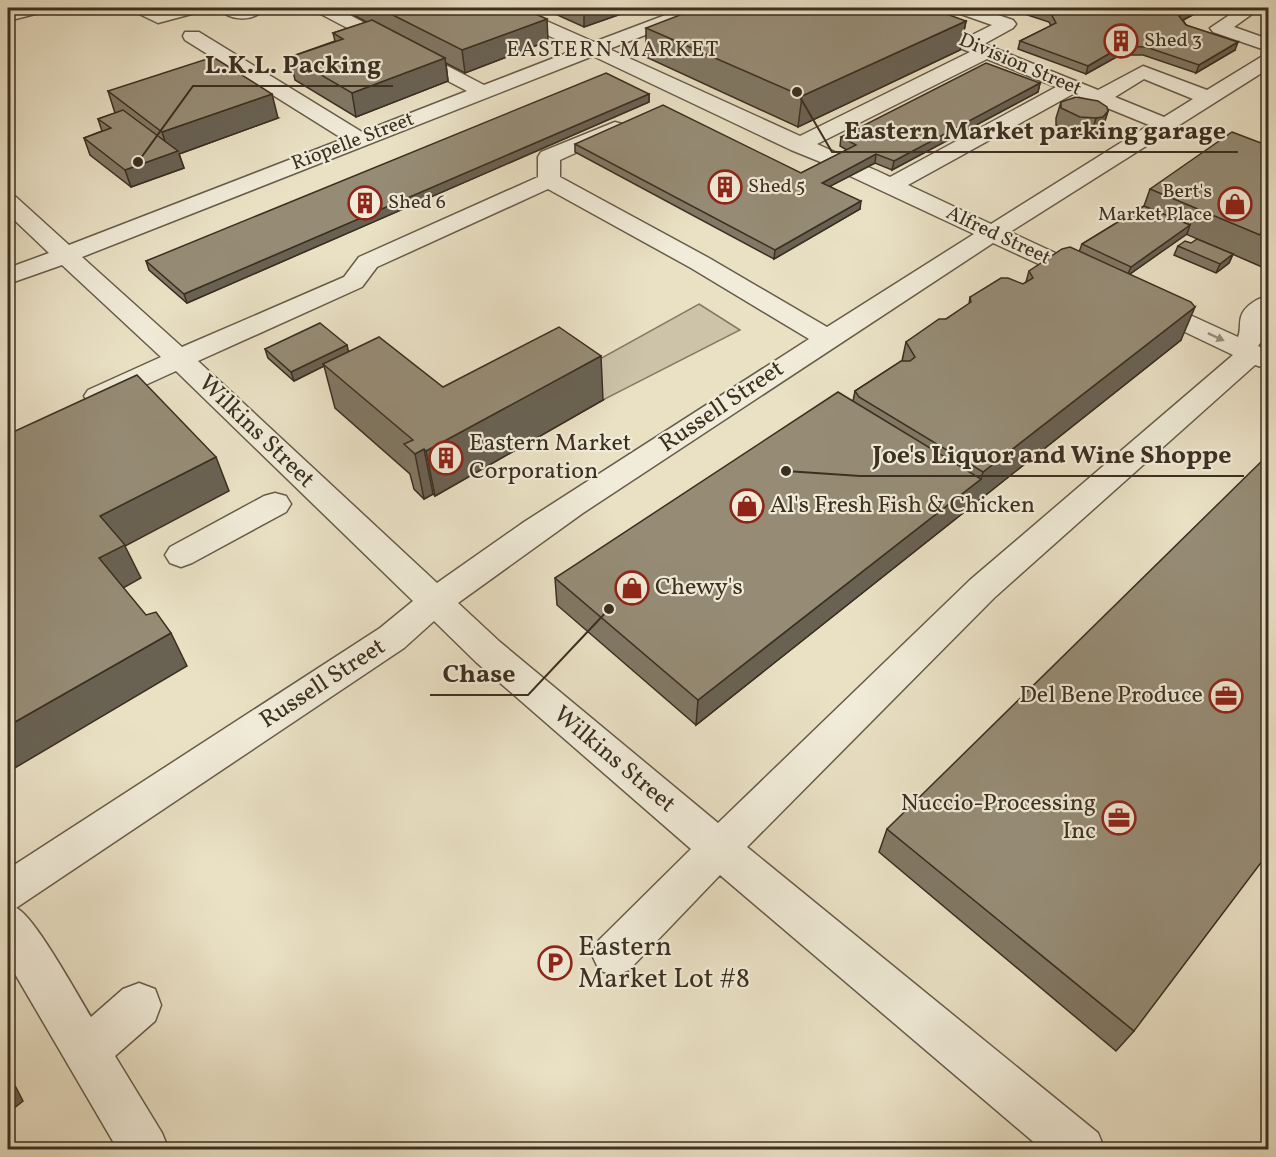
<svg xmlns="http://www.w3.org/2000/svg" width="1276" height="1157" font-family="Vollkorn,serif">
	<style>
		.green { fill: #ccc3a9; stroke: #847964; stroke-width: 1.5 }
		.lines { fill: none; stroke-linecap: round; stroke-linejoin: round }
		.minor-casing { stroke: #675c49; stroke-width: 3 }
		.minor { fill: #f1ecd9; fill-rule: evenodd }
		.wall { fill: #817865; stroke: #3b2f20; stroke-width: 1.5 }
		.shaded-wall { fill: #696253; stroke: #3b2f20; stroke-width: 1.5 }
		.building { fill: #968c76; stroke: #3b2f20; stroke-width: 1.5 }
		.oneway { fill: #968e7c }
		.labels { text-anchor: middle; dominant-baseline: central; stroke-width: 4.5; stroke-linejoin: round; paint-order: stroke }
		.far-poi-label { font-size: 20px; fill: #3b2f20; stroke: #f1ecd9; text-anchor: start }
		.far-street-label { font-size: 20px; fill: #3b2f20; stroke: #f1ecd9 }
		.far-neighbourhood-label { font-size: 22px; letter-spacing: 1.5px; fill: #3b2f20; stroke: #f1ecd9 }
		.street-label { font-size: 24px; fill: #3b2f20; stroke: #f1ecd9 }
		.poi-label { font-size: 24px; fill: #3b2f20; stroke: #f1ecd9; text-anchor: start }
		.near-poi-label { font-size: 28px; fill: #3b2f20; stroke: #f1ecd9; text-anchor: start }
		.leader { fill: none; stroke: #3b2f20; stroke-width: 2 }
		.callout-dot { fill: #3b2f20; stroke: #f1ecd9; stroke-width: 2 }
		.callout-label { font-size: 26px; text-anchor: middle; font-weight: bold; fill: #3b2f20; stroke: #f1ecd9; stroke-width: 4.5; stroke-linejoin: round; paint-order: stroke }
	</style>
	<rect width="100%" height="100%" fill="#eae1c5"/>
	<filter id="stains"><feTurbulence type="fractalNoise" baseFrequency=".00333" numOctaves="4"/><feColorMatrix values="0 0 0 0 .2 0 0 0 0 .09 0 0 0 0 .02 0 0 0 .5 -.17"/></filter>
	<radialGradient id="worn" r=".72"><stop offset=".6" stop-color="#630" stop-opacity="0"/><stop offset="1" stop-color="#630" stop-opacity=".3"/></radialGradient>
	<polygon class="green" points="699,304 740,330 603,400 569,376"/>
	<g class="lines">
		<defs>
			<g id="minor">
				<polygon points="19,8 46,8 43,12 8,21 8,11"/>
				<polygon points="132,8 153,8 160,12 175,8 202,8 199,12 158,23 135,12"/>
				<path d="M219 8H265C254 22 230 22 219 8Z"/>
				<path d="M314 8H336L484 85 577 49 498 12 495 8H517L594 42 684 8H708L705 12 609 49 800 136 970 52 869 12 866 8H890L968 37 992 25 955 12 952 8H977L1013 20 1016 24 1013 28 984 44 1098 90 1143 66 1207 90 1261 57 1268 55V69L1010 232 1096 272 1099 277 1096 282 1087 284 1078 282 993 243 583 513 458 603 500 642 718 823 970 580 1233 355 1139 310 1135 305 1139 300 1148 297 1157 300 1238 337C1241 330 1239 324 1241 317 1244 306 1258 298 1268 296L1266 335 1258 346 1268 351V369L1255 365 994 598 747 847 1098 1133 1105 1150H1043L720 875 629 970 614 976 599 970 592 955 599 940 691 849 476 662 434 621 404 648 16 908C34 915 78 996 91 1017L123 989 139 983 155 989 161 1005 155 1021 115 1056 162 1133 169 1150H118L8 962V869L380 628 413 601 176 371 108 402 98 405 88 402 84 396 88 390 161 357 62 265 8 284V268L49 253 8 214V195L16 197 69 245 343 139 185 40 183 36 185 32H199L362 132 467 91 317 12ZM593 56 791 150 838 169 846 167 849 162 846 157 817 144 987 59 1056 87 890 177C877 171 864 163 850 166L847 171 850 176 974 234 827 327 709 258 560 177V160L622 132 626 128 622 124 615 122 541 152 538 157V177L359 257 344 277 182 347 82 257ZM1144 79 1193 99 1164 117 1115 97ZM1073 94 1149 125 991 224 908 185ZM548 189 691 268 809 339 524 522 437 583 198 361 362 287 377 267Z"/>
				<polygon points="1240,8 1259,9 1234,27 1268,39 1268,51 1213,32 1210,28"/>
				<polygon points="275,493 286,496 291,504 286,512 192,563 181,567 170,563 165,555 170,547 264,496"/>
			</g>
		</defs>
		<use href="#minor" class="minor-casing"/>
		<use href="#minor" class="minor"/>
	</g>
	<g class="wall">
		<polygon points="340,8 522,8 548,41 465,73 446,63 448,81 356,117 295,80 290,57 335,41 333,33 367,22"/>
		<polygon points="542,8 638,8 584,27"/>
		<polygon points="1006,8 1205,8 1183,20 1186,25 1235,50 1196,73 1143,55 1120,55 1086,74 1018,49 1020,41 1051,26 1049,22"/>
		<polygon points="966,21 960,50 798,127 646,57 646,28"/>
		<polygon points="1040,83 1038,92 892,170 875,163 830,186 860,209 774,259 575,152 575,144 801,173 847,150 840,146 841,137"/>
		<polygon points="108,91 278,118 179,154 184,168 131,187 90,155 84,138 102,131 98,119 115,113"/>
		<polygon points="649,94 649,102 187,303 149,270 146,261"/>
		<polygon points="1061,102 1108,111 1103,127 1097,134 1091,135 1075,134 1056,125 1056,118"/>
		<polygon points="1269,146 1269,270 1186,234 1130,274 1181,340 696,725 557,605 555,578 853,401 855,391 902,361 906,342 946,319 969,304 970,297 1023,284 1026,282 1029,271 1079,252 1082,244 1144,206 1150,189"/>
		<polygon points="1191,243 1233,254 1229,263 1216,273 1174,255 1178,246"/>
		<polygon points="265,349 349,351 443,387 603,400 435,496 433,494 424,499 414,489 410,474 335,408 324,366 294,381 268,358"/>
		<polygon points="887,829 1134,1031 1116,1051 879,852"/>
	</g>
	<g class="shaded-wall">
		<polygon points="584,8 638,8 584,27"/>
		<polygon points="1194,8 1205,8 1176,24 1179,16"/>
		<polygon points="547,19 548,41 465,73 462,50"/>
		<polygon points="966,21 960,50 798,127 802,96"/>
		<polygon points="1238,42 1235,50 1196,73 1199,65"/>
		<polygon points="1122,46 1120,55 1086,74 1088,66"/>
		<polygon points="445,58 448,81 356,117 352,93"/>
		<polygon points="1040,83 1038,92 892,170 894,161"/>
		<polygon points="272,94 278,118 179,154 184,168 131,187 125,170 169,154 162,132"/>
		<polygon points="649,94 649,102 187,303 184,294"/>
		<polygon points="1108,111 1103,127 1097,134 1091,135 1096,118"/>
		<polygon points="876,154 875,163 821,191 822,183"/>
		<polygon points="861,201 860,209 774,259 775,250"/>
		<polygon points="1190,225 1187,234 1127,276 1131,267"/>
		<polygon points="1233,254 1229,263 1216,273 1220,264"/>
		<polygon points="1195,307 1181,340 696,725 698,700 981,479 983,472"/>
		<polygon points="347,345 349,354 323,364 324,366 294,381 291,372"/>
		<polygon points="601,356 603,400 435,496 426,451"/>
		<polygon points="424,449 433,494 424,499 415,454"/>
		<polygon points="216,457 229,491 125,546 141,578 116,592 99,558 100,516"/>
		<polygon points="171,633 187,666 8,772 8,726"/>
		<polygon points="8,1072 23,1101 8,1113"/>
	</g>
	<g class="building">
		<polygon points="379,8 522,8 547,19 462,50"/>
		<polygon points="698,8 930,8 966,21 802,96 646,28"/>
		<polygon points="1031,8 1194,8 1179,16 1186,25 1238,42 1199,65 1146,47 1122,46 1088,66 1020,41 1056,23 1051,14"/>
		<polygon points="372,20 445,58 352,93 290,57 343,39 333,33"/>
		<polygon points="213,57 272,94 162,132 108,91"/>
		<polygon points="986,63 1040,83 894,161 876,154 822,183 861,201 775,250 575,144 663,105 801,173 856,145 841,137"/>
		<polygon points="606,73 649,94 184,294 146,261"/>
		<polygon points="1076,97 1098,101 1107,107 1108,111 1103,117 1096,118 1080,117 1061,108 1061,102"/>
		<polygon points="123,110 178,151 125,170 84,138 111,128 98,119"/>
		<polygon points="1232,132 1269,146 1269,224 1263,228 1260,235 1150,189"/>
		<polygon points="1144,206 1190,225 1131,267 1082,244"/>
		<polygon points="1269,224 1269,230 1263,228"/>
		<polygon points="1197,239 1233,254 1220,264 1178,246 1185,241 1191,243"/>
		<polygon points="1070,247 1191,302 1195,307 983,472 859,397 855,391 901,361 910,361 915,357 906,342 939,319 946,319 971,302 970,297 1001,278 1008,278 1023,284 1033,278 1029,271 1062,249"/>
		<polygon points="320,323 347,345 291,372 265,349"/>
		<polygon points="559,327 601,356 426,451 424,449 415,454 404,444 413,440 323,364 379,337 443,387"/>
		<polygon points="137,375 216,457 100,516 125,545 99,558 146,615 156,612 171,633 8,726 8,428 11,433"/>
		<polygon points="838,392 981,479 698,700 555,578"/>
		<polygon points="1269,454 1269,852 1134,1031 887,829"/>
	</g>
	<defs><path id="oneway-solid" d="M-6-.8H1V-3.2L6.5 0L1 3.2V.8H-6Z" transform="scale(1.5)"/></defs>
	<use class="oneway" href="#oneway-solid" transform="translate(1216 337) rotate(25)"/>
	<defs>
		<symbol id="building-ring" viewBox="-11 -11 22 22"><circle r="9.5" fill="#f1ecd9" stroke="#8f2418" stroke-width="1.5"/><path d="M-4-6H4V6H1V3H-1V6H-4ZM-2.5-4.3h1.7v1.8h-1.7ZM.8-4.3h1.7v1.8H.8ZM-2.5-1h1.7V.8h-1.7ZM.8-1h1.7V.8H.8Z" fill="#8f2418"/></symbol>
		<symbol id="shop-ring" viewBox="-11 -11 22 22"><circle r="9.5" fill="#f1ecd9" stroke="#8f2418" stroke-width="1.5"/><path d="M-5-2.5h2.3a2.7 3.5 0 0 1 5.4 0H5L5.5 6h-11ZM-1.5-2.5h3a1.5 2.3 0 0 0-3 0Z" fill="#8f2418"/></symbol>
		<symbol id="office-ring" viewBox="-11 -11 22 22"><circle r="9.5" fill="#f1ecd9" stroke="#8f2418" stroke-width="1.5"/><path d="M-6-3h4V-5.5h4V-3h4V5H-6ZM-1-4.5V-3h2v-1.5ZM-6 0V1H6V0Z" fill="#8f2418"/></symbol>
		<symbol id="parking-ring" viewBox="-11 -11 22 22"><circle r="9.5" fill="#f1ecd9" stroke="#8f2418" stroke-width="1.5"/><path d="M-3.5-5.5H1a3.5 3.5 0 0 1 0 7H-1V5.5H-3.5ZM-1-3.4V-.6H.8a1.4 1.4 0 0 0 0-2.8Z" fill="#8f2418"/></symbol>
	</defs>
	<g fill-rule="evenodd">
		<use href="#building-ring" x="1102" y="22" width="38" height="38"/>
		<use href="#building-ring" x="706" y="168" width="38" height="38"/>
		<use href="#building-ring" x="346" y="184" width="38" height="38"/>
		<use href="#shop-ring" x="1216" y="185" width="38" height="38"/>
		<use href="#building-ring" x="427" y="439" width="38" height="38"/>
		<use href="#shop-ring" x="728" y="487" width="38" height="38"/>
		<use href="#shop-ring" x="613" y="569" width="38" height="38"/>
		<use href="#office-ring" x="1207" y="677" width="38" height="38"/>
		<use href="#office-ring" x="1100" y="799" width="38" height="38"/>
		<use href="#parking-ring" x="536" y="944" width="38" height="38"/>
	</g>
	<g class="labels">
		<g class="far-poi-label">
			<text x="1144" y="41">Shed 3</text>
			<text x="748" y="187">Shed 5</text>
			<text x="1212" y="192" text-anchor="end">Bert's<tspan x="1212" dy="23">Market Place</tspan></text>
			<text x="388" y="203">Shed 6</text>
		</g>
		<g class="far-street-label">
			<text transform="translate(1020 65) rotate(23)">Division Street</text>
			<text transform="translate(353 142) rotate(-21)">Riopelle Street</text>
			<text transform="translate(998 236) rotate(25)">Alfred Street</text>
		</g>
		<g class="far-neighbourhood-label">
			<text x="613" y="50">EASTERN MARKET</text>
		</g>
		<g class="street-label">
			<text transform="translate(722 407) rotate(-34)">Russell Street</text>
			<text transform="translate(256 432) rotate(44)">Wilkins Street</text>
			<text transform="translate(323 684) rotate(-33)">Russell Street</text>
			<text transform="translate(614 760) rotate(40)">Wilkins Street</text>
		</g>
		<g class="poi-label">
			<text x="469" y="444">Eastern Market<tspan x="469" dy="28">Corporation</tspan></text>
			<text x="770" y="506">Al's Fresh Fish &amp; Chicken</text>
			<text x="655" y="588">Chewy's</text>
			<text x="1203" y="696" text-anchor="end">Del Bene Produce</text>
			<text x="1096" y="804" text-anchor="end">Nuccio-Processing<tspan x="1096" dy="28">Inc</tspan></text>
		</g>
		<g class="near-poi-label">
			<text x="578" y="947">Eastern<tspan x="578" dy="32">Market Lot #8</tspan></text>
		</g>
	</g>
	<path class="leader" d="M138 162L193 86H393M797 92L832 152H1238M786 471L860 476H1244M609 609L528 695H430"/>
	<g class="callout-dot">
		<circle cx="138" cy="162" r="6"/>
		<circle cx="797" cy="92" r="6"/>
		<circle cx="786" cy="471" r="6"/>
		<circle cx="609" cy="609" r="6"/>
	</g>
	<g class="callout-label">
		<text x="293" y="73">L.K.L. Packing</text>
		<text x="1035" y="139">Eastern Market parking garage</text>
		<text x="1052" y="463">Joe's Liquor and Wine Shoppe</text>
		<text x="479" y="682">Chase</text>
	</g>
	<rect width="1276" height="1157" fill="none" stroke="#eae1c5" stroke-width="30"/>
	<rect x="9" y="9" width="1258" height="1139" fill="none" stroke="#3b2f20" stroke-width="3"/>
	<rect x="15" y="15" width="1246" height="1127" fill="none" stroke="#3b2f20" stroke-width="1.5"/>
	<rect width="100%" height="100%" filter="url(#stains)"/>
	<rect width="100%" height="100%" fill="url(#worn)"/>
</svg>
